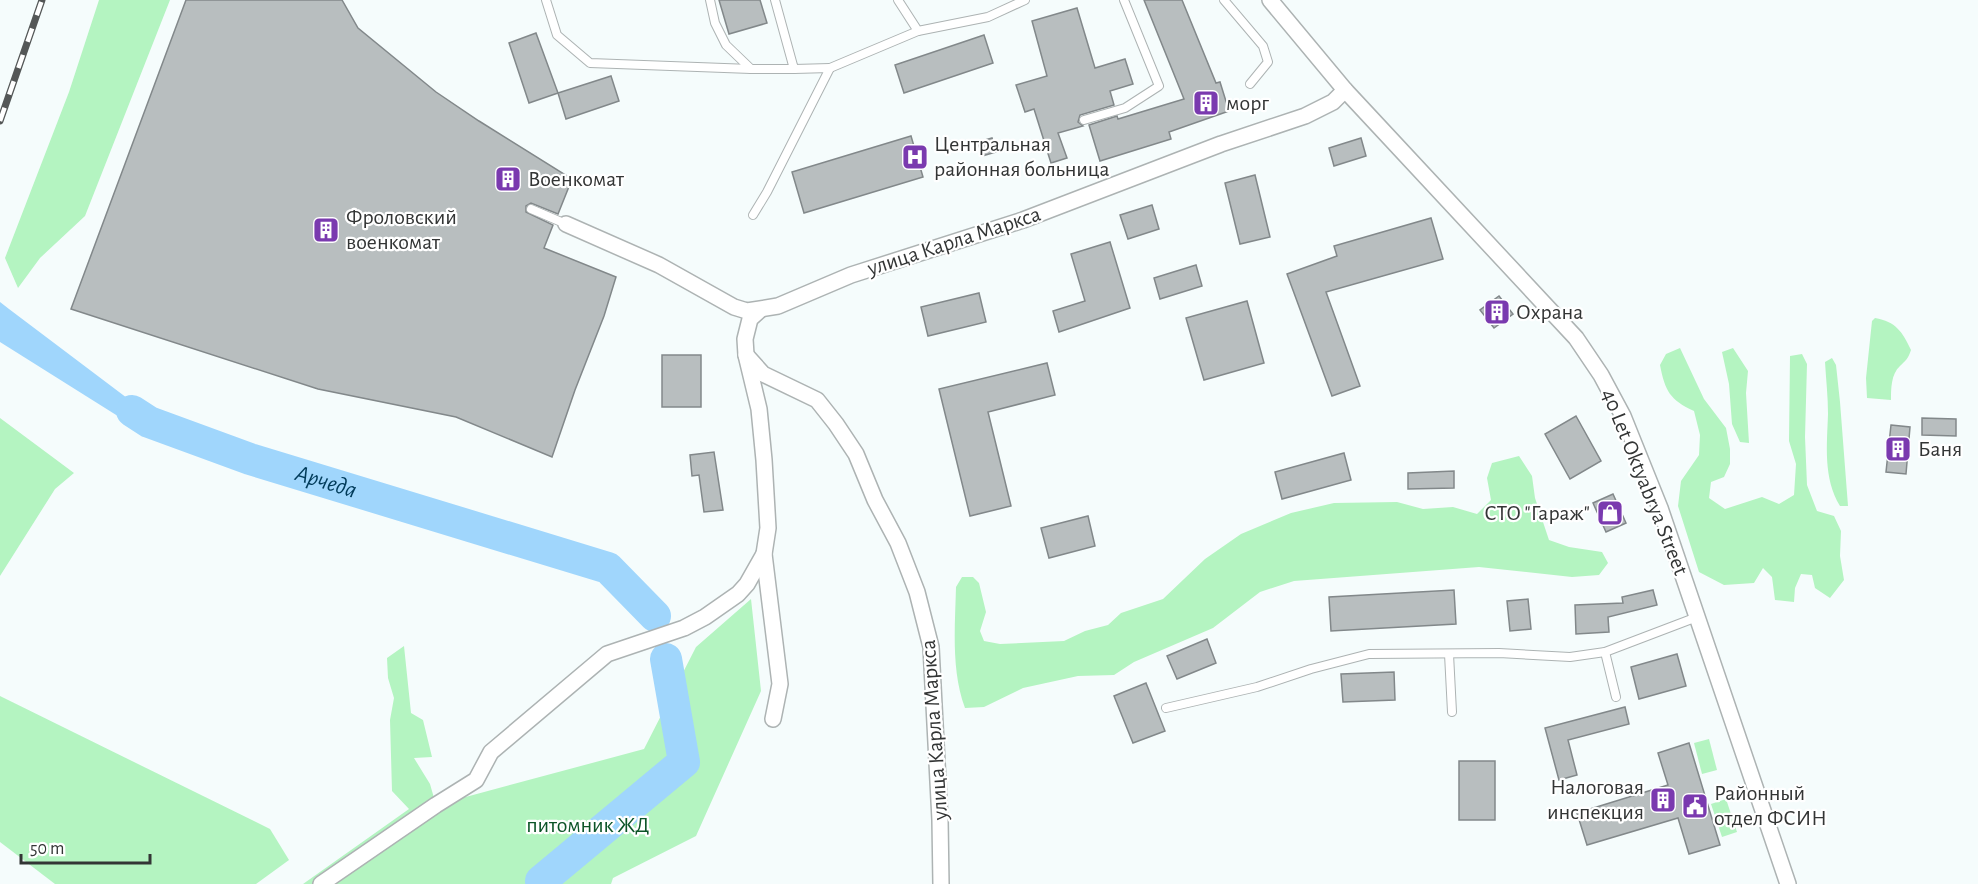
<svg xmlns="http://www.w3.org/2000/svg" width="1978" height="884" font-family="'Alegreya Sans',sans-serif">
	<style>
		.green { fill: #b4f4c1 }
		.water { fill: #a0d6fc }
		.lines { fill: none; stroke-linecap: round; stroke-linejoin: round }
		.river { stroke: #a0d6fc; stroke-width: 32 }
		.building { fill: #b8bebf; stroke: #82888a; stroke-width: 1.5 }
		.lane-casing { stroke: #adb3b3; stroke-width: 10 }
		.street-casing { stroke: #adb3b3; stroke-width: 18 }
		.lane { stroke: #fff; stroke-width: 8 }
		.street { stroke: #fff; stroke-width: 15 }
		.rail-casing { stroke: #545757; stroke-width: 7 }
		.rail { stroke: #fff; stroke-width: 4.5; stroke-dasharray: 14; stroke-linecap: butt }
		.labels { text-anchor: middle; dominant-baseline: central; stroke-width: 4.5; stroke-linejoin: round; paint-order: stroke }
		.poi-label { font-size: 22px; fill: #333535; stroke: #fff; text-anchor: start }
		.street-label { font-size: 22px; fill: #333535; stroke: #fff }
		.park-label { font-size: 22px; fill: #0c5528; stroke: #fff }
		.water-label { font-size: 24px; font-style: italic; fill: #013b5a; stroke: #fff }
	</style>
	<rect width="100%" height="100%" fill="#f5fcfc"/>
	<g class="green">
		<polygon points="99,0 170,0 85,216 40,258 18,288 5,258 69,92"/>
		<path d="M1875 318C1896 322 1902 331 1911 350 1908 359 1906 360 1900 366 1891 374 1891 389 1891 400L1867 398 1866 378 1872 321Z"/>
		<path d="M1680 348 1704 399 1726 428 1730 449V464L1724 477 1711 482 1709 498 1725 509 1762 497 1779 504 1794 495 1796 464 1789 441 1790 356 1802 354 1807 364 1805 437 1807 485 1817 511 1834 516 1841 531 1840 556 1844 580 1830 598 1815 588 1812 575 1801 574 1795 588 1794 602 1775 600 1772 577 1763 568 1754 583 1724 585 1699 572 1678 506 1681 481 1699 455 1700 435 1694 411C1670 400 1665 391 1660 365L1666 354Z"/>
		<polygon points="1733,348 1748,371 1746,393 1749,443 1740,442 1732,424 1729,384 1722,352"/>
		<path d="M1832 358 1836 365 1840 402 1848 506H1840C1823 478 1827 445 1828 414 1828 397 1826 379 1825 362Z"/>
		<polygon points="0,418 74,473 55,489 0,576"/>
		<path d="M1519 456 1532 476 1535 498 1549 540 1569 547 1602 552 1608 563 1599 575 1572 577 1479 567 1294 581 1260 592 1213 628 1134 662 1114 675 1078 676 1023 688 984 707 965 708C951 670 955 627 956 587L962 577H973L979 583 986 612 980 631 984 641 1000 644 1064 641 1085 631 1108 625 1121 613 1163 599 1205 559 1241 534 1291 513 1334 503 1397 502 1423 509 1453 507 1477 514 1491 500 1487 478 1492 463Z"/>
		<polygon points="751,599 761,691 696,836 613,878 611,884 303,884 409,809 392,791 390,720 394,698 388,678 387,658 404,646 411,713 423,720 432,757 414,758 430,784 436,805 644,749 696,647"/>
		<polygon points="0,696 270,829 289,860 256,884 55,884 0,842"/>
		<polygon points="1709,739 1717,770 1702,774 1694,743"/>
		<polygon points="1726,799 1737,832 1722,837 1711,804"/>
	</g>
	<polygon class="water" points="0,302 9,309 184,441 148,435 0,342"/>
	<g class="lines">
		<g class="river">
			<path id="s1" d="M132 411 149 422 250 459 608 568 655 616"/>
			<polyline points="541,881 684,762 666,659"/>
		</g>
	</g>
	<g class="building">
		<polygon points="186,0 342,0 358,28 436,92 479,121 572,179 558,214 531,203 526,206 526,212 553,225 544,248 616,277 604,316 575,390 552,457 456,417 318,389 71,309"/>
		<polygon points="719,0 760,0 767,23 729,34"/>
		<polygon points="1144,0 1182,0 1216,83 1220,82 1229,111 1169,132 1171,139 1100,161 1089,125 1117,116 1118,119 1184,99"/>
		<polygon points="1077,8 1095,68 1125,59 1133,84 1110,91 1114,105 1080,115 1078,122 1083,126 1058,133 1067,158 1051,163 1034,109 1025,112 1016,85 1047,76 1032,21"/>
		<polygon points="536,33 558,93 529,103 509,43"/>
		<polygon points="984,35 993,63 904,93 895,65"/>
		<polygon points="611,76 619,101 566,119 558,93"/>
		<polygon points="911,136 923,177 804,213 792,172"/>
		<polygon points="992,138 996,152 982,156 978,142"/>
		<polygon points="1361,138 1366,156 1334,166 1329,148"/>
		<polygon points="1255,175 1270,237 1240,244 1225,183"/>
		<polygon points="1152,205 1159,229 1128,239 1120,215"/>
		<polygon points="1431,218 1443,259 1326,292 1360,386 1332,396 1287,274 1337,256 1334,246"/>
		<polygon points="1110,242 1130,308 1059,332 1053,311 1085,301 1071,254"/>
		<polygon points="1196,265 1202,286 1160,299 1154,278"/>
		<polygon points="979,293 986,322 928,336 921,307"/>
		<polygon points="1499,296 1513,314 1494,328 1480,310"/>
		<polygon points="1247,301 1264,363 1204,380 1186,318"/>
		<rect x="662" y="355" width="39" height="52"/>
		<polygon points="1047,363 1055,395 988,412 1011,506 970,516 939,389"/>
		<polygon points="1576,416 1601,461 1570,479 1545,434"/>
		<polygon points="1922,418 1956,419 1956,436 1922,435"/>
		<polygon points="1891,425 1910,427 1906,474 1886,472"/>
		<polygon points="714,452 723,510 704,512 699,475 692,476 690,455"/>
		<polygon points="1344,453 1351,480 1282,499 1275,472"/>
		<polygon points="1454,471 1454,488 1408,489 1408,473"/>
		<polygon points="1613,494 1626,523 1606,532 1593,503"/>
		<polygon points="1088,516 1095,546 1049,558 1041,528"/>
		<polygon points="1454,590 1456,624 1331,631 1329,597"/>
		<polygon points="1653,590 1657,605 1608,617 1609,632 1576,634 1575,605 1623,603 1622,597"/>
		<polygon points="1528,599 1531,629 1510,631 1507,601"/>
		<polygon points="1207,639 1216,663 1177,679 1167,656"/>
		<polygon points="1677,654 1686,686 1639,699 1631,667"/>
		<polygon points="1394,672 1395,700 1343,702 1341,674"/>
		<polygon points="1146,683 1165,731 1133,743 1114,696"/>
		<polygon points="1625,707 1629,724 1568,740 1577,775 1559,780 1545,728"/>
		<polygon points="1689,743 1720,845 1689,854 1678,818 1587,845 1577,813 1668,785 1658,753"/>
		<rect x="1459" y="761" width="36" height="59"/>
	</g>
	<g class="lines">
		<defs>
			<g id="lane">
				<polyline points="546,0 557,35 590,63 751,69"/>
				<polyline points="710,0 715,23 726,45 751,69 794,69"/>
				<polyline points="898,0 918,31 988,17 1025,0"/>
				<polyline points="1224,0 1263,46 1268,62 1250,84"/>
				<polyline points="830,68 918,31"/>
				<polyline points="1084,120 1125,108 1159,86 1124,0"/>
				<polyline points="531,209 566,224"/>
				<polyline points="753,215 767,192 830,68 794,69 775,0"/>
				<polyline points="1605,652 1616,697"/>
				<polyline points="1449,654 1452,712"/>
				<polyline points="1166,708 1257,687 1311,669 1369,654 1499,653 1570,657 1605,652 1697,617"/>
			</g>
			<g id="street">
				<polyline points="1270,0 1345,90 1576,338 1601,375 1623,416 1660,508 1788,884"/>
				<polyline points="566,224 659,265 734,307 747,311 778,306 851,275 1023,220 1221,144 1305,116 1333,102 1345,90"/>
				<polyline points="760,310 750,319 745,339 746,355 759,409 764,460 768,528 764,554 780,684 773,719"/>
				<polyline points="746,355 763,374 817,400 836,424 856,454 875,500 898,543 917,592 931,647 940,820 941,884"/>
				<polyline points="321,884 436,805 476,780 491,752 607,654 684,628 705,617 738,594 747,584 764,554"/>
			</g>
		</defs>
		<use href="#lane" class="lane-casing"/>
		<use href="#street" class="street-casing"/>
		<use href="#lane" class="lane"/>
		<use href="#street" class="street"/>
		<defs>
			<polyline id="rail" points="0,121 42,0"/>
		</defs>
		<use href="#rail" class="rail-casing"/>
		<use href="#rail" class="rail"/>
	</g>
	<defs>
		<symbol id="building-square" viewBox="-11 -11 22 22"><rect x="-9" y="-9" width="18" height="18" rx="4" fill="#7a3aaf" stroke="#fff"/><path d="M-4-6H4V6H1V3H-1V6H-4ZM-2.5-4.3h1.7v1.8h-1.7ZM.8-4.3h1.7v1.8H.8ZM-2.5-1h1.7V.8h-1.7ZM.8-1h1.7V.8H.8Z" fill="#fff"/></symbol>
		<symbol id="hospital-square" viewBox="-11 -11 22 22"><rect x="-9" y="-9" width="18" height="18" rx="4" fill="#7a3aaf" stroke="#fff"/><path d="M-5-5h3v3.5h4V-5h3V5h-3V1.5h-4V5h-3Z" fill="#fff"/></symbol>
		<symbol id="shop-square" viewBox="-11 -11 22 22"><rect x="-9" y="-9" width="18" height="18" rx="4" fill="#7a3aaf" stroke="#fff"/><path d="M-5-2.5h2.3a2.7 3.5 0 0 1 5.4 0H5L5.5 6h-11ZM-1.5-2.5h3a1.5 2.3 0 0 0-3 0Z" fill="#fff"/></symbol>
		<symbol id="civic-square" viewBox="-11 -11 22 22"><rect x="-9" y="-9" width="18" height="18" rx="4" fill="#7a3aaf" stroke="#fff"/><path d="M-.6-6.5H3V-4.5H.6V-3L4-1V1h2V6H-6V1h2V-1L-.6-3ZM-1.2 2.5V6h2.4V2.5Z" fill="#fff"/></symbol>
	</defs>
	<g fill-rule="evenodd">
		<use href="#building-square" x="1191" y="88" width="30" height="30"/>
		<use href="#hospital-square" x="900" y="142" width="30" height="30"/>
		<use href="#building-square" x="493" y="164" width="30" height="30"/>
		<use href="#building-square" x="311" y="215" width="30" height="30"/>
		<use href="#building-square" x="1482" y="297" width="30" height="30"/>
		<use href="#building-square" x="1883" y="434" width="30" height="30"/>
		<use href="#shop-square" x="1595" y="498" width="30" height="30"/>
		<use href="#building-square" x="1648" y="785" width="30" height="30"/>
		<use href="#civic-square" x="1680" y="791" width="30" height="30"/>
	</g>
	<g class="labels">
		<g class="poi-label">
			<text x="1226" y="103">морг</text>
			<text x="934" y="144">Центральная<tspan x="934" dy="25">районная больница</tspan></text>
			<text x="528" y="179">Военкомат</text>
			<text x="346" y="217">Фроловский<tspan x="346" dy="25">военкомат</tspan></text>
			<text x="1516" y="312">Охрана</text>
			<text x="1918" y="449">Баня</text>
			<text x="1590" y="513" text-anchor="end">СТО "Гараж"</text>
			<text x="1644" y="787" text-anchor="end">Налоговая<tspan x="1644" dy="25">инспекция</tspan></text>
			<text x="1714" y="793">Районный<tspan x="1714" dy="25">отдел ФСИН</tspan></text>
		</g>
		<g class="street-label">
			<text transform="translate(954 241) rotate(-18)">улица Карла Маркса</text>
			<text transform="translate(1645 482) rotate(68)">40 Let Oktyabrya Street</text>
			<text transform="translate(934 730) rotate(-94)">улица Карла Маркса</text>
		</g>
		<g class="park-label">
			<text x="588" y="825">питомник ЖД</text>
		</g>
		<g class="water-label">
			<text stroke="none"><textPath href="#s1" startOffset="207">Арчеда</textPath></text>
		</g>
	</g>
	<path d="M21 854v9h129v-9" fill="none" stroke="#333535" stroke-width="3"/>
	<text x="30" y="854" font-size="18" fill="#333535" stroke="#ffffff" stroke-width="4.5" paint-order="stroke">50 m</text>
</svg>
